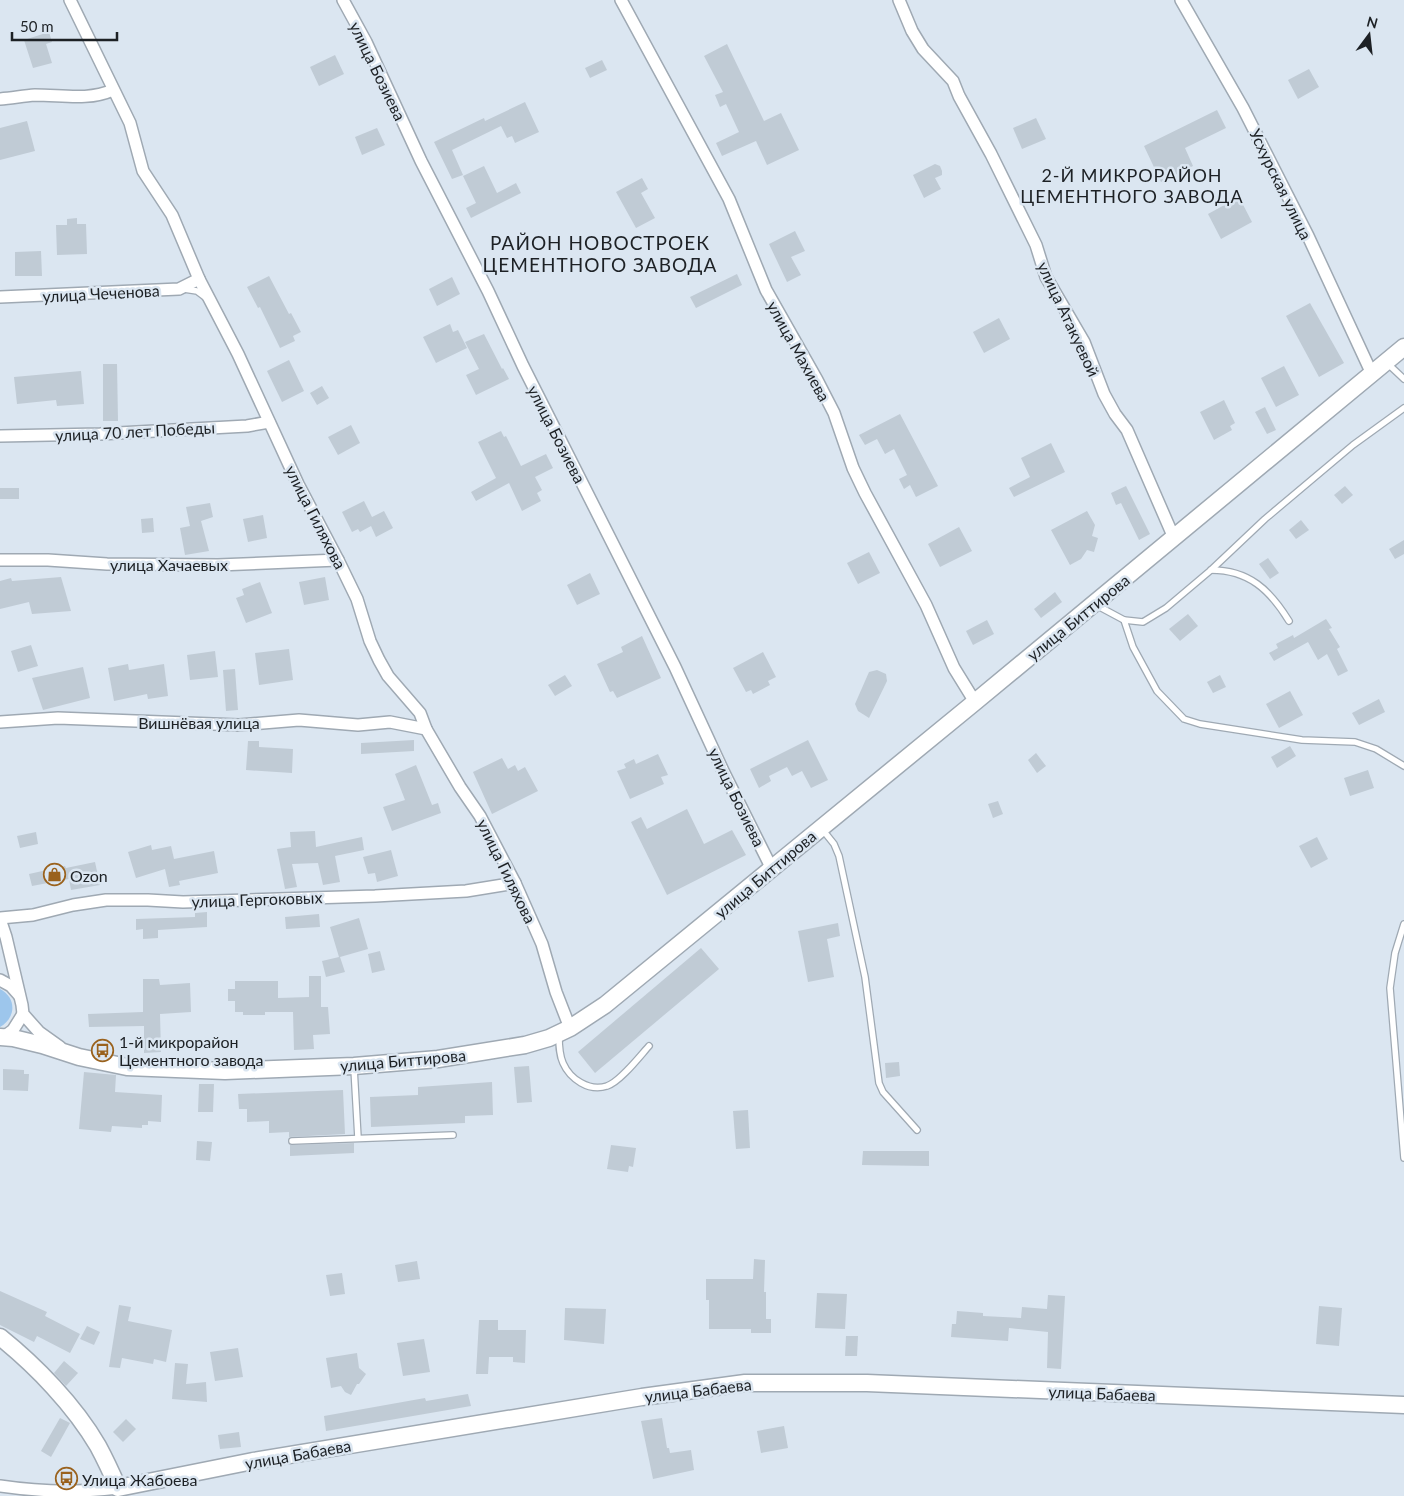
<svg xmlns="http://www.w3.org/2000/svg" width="1404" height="1496" font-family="Lato,sans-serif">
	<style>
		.green { fill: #9dc6ec }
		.building { fill: #c0cbd5 }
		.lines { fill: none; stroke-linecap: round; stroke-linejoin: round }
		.lane-casing { stroke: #9fa9b3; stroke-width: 8 }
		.street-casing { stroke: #9fa9b3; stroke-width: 14 }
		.secondary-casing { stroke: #9fa9b3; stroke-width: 19 }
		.lane { stroke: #fff; stroke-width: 5.5 }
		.street { stroke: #fff; stroke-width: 11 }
		.secondary { stroke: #fff; stroke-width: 16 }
		.labels { text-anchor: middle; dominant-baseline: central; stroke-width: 5; stroke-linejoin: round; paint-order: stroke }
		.street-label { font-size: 16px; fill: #1d2125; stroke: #dbe6f1 }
		.poi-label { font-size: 16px; fill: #1d2125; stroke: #dbe6f1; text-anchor: start }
		.neighbourhood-label { font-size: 18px; letter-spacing: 1px; fill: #1d2125; stroke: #dbe6f1 }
		.quarter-label { font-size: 19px; letter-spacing: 1px; fill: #1d2125; stroke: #dbe6f1 }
	</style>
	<rect width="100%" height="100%" fill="#dbe6f1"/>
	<path class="green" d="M0 989C17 998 16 1018 0 1027Z"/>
	<g class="building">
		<polygon points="49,32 52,42 46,44 52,63 33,68 24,40"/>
		<polygon points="727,44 764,121 781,113 799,150 767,165 756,141 722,156 716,143 739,132 726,104 720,107 715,95 723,92 704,56"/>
		<polygon points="335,55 344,74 319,86 310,67"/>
		<polygon points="602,60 607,70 590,78 585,68"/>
		<polygon points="1309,69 1319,87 1298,99 1288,80"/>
		<polygon points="525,102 539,132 515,143 512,136 507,138 501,126 452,150 463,175 452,179 434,142 484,118 485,121"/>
		<polygon points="1217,110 1226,128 1185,148 1193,166 1161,182 1144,146"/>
		<polygon points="1036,118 1046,139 1022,149 1013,128"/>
		<polygon points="27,121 35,151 0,160 0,128"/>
		<polygon points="377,128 385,145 362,155 355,137"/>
		<polygon points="935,164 940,166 942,171 942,175 935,178 941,189 924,198 913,175"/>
		<polygon points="484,166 497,193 516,183 521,193 471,218 466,208 476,203 463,176"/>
		<polygon points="642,178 648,189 641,193 655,218 636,228 616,192"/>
		<polygon points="1239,197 1252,222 1221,239 1208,214"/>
		<polygon points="77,218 77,224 86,224 87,254 57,255 56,225 67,225 67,219"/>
		<polygon points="795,231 805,251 791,257 801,275 787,282 769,244"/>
		<polygon points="41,251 42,276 15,276 15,252"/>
		<polygon points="737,274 742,285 696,308 690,297"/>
		<polygon points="269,276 289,314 291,313 301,332 293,336 295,341 280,348 260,307 258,308 247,287"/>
		<polygon points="452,277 460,294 437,306 429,289"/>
		<polygon points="1310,303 1344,363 1319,377 1286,316"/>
		<polygon points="999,318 1010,339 984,353 973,332"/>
		<polygon points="450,324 453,332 458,330 467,348 436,363 423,337"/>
		<polygon points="484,334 502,369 503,368 509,379 476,395 466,375 479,369 465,342"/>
		<polygon points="289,360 304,391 282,402 267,371"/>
		<polygon points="103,364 117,364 118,421 103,421"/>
		<polygon points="1284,366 1299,395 1276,407 1261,378"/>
		<polygon points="81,371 84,404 57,406 56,400 17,404 14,377"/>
		<polygon points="322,386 329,398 317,405 310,393"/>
		<polygon points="1224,400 1235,423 1230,426 1232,430 1214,440 1200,412"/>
		<polygon points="1265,407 1276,430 1267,434 1255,412"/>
		<polygon points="900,414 938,486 916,497 910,485 904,489 899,479 907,475 894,449 885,454 877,439 865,445 859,435"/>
		<polygon points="351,425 360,443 338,455 328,437"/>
		<polygon points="501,431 504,437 506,436 521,466 546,454 553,468 535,477 542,490 537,493 541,501 522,511 509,483 476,501 471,492 496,478 478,442"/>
		<polygon points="1051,443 1065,472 1014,497 1009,488 1030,477 1021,458"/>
		<polygon points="1126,486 1150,534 1139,540 1121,503 1116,505 1111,493"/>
		<polygon points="1345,486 1353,495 1342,504 1334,495"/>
		<rect x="0" y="488" width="19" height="11"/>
		<polygon points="364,501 372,517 384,511 393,528 376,537 371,526 360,532 358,529 352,532 342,512"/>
		<polygon points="210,503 213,517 201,521 209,551 185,555 180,528 190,526 186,507"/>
		<polygon points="1087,511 1095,525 1092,536 1098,538 1094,552 1087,550 1081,559 1070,565 1051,530"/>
		<polygon points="263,515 267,538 248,542 243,519"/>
		<polygon points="153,518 154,532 142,533 141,519"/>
		<polygon points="1301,520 1309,530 1296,539 1289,530"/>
		<polygon points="959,527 972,551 940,567 928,544"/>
		<polygon points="1404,540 1404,554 1395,559 1389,549"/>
		<polygon points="869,552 880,573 858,584 847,563"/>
		<polygon points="1268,558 1279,573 1270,579 1259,564"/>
		<polygon points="590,573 600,594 577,605 567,585"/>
		<polygon points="61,577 71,611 32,614 29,602 0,609 0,581 11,578 12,581"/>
		<polygon points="325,577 329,600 304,605 299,582"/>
		<polygon points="260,582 272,613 246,623 236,598 244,595 242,589"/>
		<polygon points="1055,592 1062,602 1041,618 1034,609"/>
		<polygon points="1188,614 1198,626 1180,641 1169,629"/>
		<polygon points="1326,619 1332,628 1329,629 1340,647 1337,649 1348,671 1338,676 1327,654 1318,660 1308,642 1274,661 1269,653 1278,648 1276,644 1293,635 1294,638"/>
		<polygon points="987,620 994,634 973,645 966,631"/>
		<polygon points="642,636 661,678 617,698 613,691 610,692 597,664 623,652 621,647"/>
		<polygon points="31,645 38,666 18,672 11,651"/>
		<polygon points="289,649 293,680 259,685 255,653"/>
		<polygon points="215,651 218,677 190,680 187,655"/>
		<polygon points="763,652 776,677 768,681 770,685 753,694 751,690 746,692 733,668"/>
		<polygon points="128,664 129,670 164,664 168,696 148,699 147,694 114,701 108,668"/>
		<polygon points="83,667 90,698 43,710 32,678"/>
		<polygon points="235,669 238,710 226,711 223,670"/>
		<polygon points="877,670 886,674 887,681 869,718 858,711 855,704 869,672"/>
		<polygon points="565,675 572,686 555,696 548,685"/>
		<polygon points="1220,675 1226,687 1213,693 1207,682"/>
		<polygon points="1290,691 1303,715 1279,728 1266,704"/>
		<polygon points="1379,699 1385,712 1359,725 1352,713"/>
		<polygon points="414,740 414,751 361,754 361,743"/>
		<polygon points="808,740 828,780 811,788 802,771 792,776 787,767 769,776 771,781 759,788 750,769"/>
		<polygon points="248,741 259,741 259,747 293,749 292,773 246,770"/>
		<polygon points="1290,746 1296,756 1277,768 1271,757"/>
		<polygon points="1036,753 1046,766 1037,773 1028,760"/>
		<polygon points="658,754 668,775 661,777 664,784 630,799 617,771 626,768 624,764 634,759 636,764"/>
		<polygon points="502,758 508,769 515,765 518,771 525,767 538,791 492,814 473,772"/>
		<polygon points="416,765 432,805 438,803 441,813 392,831 383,807 405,800 395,774"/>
		<polygon points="1368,770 1374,788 1350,796 1344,778"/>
		<polygon points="998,801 1003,814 993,818 988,804"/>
		<polygon points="687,809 704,844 732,830 746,855 667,895 631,822 641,817 647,829"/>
		<polygon points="315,831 316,847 362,837 364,850 335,856 340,882 323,885 318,863 292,864 297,887 285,889 277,849 291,847 290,832"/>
		<polygon points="36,832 38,844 20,848 17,836"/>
		<polygon points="1317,837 1328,859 1311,868 1299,846"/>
		<polygon points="151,845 152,850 171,846 174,859 214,851 218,873 179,881 180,885 169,887 165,869 136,878 128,852"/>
		<polygon points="391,850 398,876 377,882 375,873 368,874 363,857"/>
		<polygon points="95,862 100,885 71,890 69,879 32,886 29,874 65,866 66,868"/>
		<polygon points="207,912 207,927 158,930 158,938 143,939 143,929 136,930 136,919 195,917 195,913"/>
		<polygon points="319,914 320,927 286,929 285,917"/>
		<polygon points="359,918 368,949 340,957 345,972 326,977 322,961 339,957 330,927"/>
		<polygon points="838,923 840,936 827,939 834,977 808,982 798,931"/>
		<polygon points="701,948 719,969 595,1073 578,1052"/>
		<polygon points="380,951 385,970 372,973 368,954"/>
		<polygon points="309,976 321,976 321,1007 328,1007 330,1034 313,1035 314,1049 294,1050 293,1012 265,1012 265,1015 243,1015 243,1012 235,1012 235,1001 228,1001 228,989 235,989 235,981 278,981 278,998 309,997"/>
		<polygon points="143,979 159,979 160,985 190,983 191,1012 160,1014 161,1052 144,1053 144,1026 89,1027 88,1014 143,1012"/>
		<polygon points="899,1062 900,1076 886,1078 885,1063"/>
		<polygon points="529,1066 532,1102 517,1103 514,1067"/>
		<polygon points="3,1069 24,1070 24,1074 29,1074 28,1091 3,1090"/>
		<polygon points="84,1072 116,1075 115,1092 162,1095 161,1122 148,1121 148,1125 142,1125 142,1128 112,1126 111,1132 79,1129"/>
		<polygon points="492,1082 493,1115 465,1116 465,1123 371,1127 370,1097 418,1095 418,1087"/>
		<polygon points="199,1084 214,1084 213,1112 198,1112"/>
		<polygon points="343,1090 345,1134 289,1137 289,1132 269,1133 269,1121 247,1122 247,1109 239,1109 238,1094"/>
		<polygon points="748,1110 750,1148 736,1149 733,1111"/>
		<polygon points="197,1141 212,1142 210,1161 196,1160"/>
		<polygon points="354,1143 354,1153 290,1156 290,1145"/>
		<polygon points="611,1145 636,1148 633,1167 629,1166 628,1172 607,1169"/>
		<polygon points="863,1151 929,1151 929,1166 862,1165"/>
		<polygon points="754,1259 765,1260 764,1292 766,1292 766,1319 771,1319 771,1333 751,1333 751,1329 709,1329 709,1300 706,1300 706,1279 753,1279"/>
		<polygon points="417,1261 420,1279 398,1282 395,1265"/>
		<polygon points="342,1273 345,1294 330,1296 326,1275"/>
		<polygon points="0,1291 47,1312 45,1316 80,1334 70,1353 37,1336 34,1342 0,1325"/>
		<polygon points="817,1293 847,1294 845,1329 815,1328"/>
		<polygon points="1048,1295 1065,1296 1061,1369 1047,1368 1048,1332 1009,1328 1008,1341 951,1337 952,1324 956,1324 957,1311 983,1313 983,1316 1021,1318 1022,1307 1047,1309"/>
		<polygon points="119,1305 131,1307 128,1321 172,1330 166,1362 154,1359 153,1364 122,1358 120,1368 109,1367"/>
		<polygon points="1319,1306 1342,1308 1339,1346 1316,1344"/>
		<polygon points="565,1308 606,1309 604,1344 564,1340"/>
		<polygon points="479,1320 498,1320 498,1330 526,1330 525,1363 513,1362 513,1357 489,1357 488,1374 476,1374"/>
		<polygon points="87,1326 100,1332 94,1345 80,1339"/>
		<polygon points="846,1336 858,1336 857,1356 845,1356"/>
		<polygon points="424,1339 430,1372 403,1376 397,1343"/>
		<polygon points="238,1348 243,1377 215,1381 210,1352"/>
		<polygon points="357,1353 359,1368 366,1374 359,1384 357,1384 351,1395 345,1392 341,1386 331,1388 326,1358"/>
		<polygon points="64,1361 78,1373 66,1386 54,1373"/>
		<polygon points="175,1363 188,1364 186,1384 206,1382 207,1402 172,1399"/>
		<polygon points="468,1394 471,1406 326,1431 324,1416 425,1398 426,1401"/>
		<polygon points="60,1418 70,1423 51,1457 41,1451"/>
		<polygon points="662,1418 667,1448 669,1448 670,1453 691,1450 694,1470 653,1479 641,1421"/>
		<polygon points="126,1419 136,1429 123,1442 113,1432"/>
		<polygon points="784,1426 788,1448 761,1453 757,1431"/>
		<polygon points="239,1432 241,1447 220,1449 218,1435"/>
	</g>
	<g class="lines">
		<defs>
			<g id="lane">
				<polyline points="184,289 197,291 205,297"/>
				<polyline points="1387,363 1404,379"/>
				<path d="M1211 570C1249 570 1270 590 1289 621"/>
				<polyline points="1096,605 1124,620 1133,647 1157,691 1184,719 1200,724 1302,740 1355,742 1376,749 1404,766"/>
				<polyline points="1124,620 1143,622 1166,608 1211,570 1265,519 1353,445 1404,408"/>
				<polyline points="822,829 834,844 839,856 865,977 879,1083 883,1092 917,1130"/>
				<polyline points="1404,924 1395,953 1390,988 1404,1158"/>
				<path d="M559 1036C559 1045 559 1054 563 1063 570 1079 589 1092 607 1086 620 1082 640 1056 649 1046"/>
				<polyline points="354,1068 358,1138"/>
				<polyline points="292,1141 453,1135"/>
			</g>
			<g id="street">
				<polyline points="70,0 130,123 143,171 172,215 199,279 238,354 298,484 338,560 357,599 370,641 379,660 388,676 420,713 426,729 460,787 480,816 515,883 542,944 556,992 570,1028"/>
				<polyline points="343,0 366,42 421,161 488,291 523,366 675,667 724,773 772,869"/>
				<polyline points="621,0 729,199 766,290 817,380 834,413 853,468 865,493 926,605 954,668 975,702"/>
				<polyline points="899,0 912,31 923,49 953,81 959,96 991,154 1036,245 1046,277 1084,342 1104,394 1115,414 1127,430 1174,538"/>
				<polyline points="1181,0 1243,108 1308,236 1372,374"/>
				<path d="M0 99C12 98 23 96 35 95 62 95 88 101 113 90"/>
				<polyline points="0,297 179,289 199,279"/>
				<polyline points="0,436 100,434 247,426 269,422"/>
				<polyline points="0,560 48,560 107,564 218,565 338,560"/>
				<polyline points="0,722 58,718 239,725 299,720 358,725 390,722 426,729"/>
				<polyline points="0,918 33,915 73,905 106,900 148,900 183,902 375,896 466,891 515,883"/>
				<polyline points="0,919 6,937 22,1005 23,1014 39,1032 60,1047"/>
				<polyline points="0,980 11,986 19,995"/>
				<polyline points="5,1036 13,1030 23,1014"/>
				<path d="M0 1486C40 1492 78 1493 118 1488"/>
			</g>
			<g id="secondary">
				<polyline points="0,1037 13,1038 42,1045 79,1057 127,1067 225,1071 354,1066 438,1059 525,1045 549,1038 570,1028 605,1005 975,702 1404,347"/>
				<path d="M0 1337C36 1366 74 1405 98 1446 105 1459 112 1474 118 1488L253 1461 642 1397 745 1383H867L1404 1405"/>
			</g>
		</defs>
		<use href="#lane" class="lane-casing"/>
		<use href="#street" class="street-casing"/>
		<use href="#secondary" class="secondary-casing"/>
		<use href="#lane" class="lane"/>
		<use href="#street" class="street"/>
		<use href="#secondary" class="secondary"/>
	</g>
	<defs>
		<symbol id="shop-ring" viewBox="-11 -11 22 22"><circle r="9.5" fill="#dbe6f1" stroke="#9a621d" stroke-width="1.5"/><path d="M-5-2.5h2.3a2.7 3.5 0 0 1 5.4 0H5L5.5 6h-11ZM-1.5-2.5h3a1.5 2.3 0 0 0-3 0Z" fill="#9a621d"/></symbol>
		<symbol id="bus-ring" viewBox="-11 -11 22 22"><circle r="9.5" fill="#dbe6f1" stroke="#9a621d" stroke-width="1.5"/><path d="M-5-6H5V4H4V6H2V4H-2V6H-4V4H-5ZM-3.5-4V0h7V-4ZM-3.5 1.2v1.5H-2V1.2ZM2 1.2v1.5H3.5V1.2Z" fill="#9a621d"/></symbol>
	</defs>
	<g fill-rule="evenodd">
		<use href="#shop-ring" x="42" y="862" width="25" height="25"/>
		<use href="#bus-ring" x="90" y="1038" width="25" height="25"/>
		<use href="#bus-ring" x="54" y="1466" width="25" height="25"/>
	</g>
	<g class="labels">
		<g class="street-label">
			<text transform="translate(378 71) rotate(64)">улица Бозиева</text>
			<text transform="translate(1281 184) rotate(64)">Усхурская улица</text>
			<text transform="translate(101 293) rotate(-3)">улица Чеченова</text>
			<text transform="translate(1069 319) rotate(65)">улица Атакуевой</text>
			<text transform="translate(799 351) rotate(61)">улица Махиева</text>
			<text transform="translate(135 431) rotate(-3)">улица 70 лет Победы</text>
			<text transform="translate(557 434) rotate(63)">улица Бозиева</text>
			<text transform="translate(316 517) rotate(63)">улица Гиляхова</text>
			<text x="169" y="564">улица Хачаевых</text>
			<text transform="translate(1078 617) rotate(-39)">улица Биттирова</text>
			<text x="199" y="722">Вишнёвая улица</text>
			<text transform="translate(737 797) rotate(64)">улица Бозиева</text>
			<text transform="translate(507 871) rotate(64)">улица Гиляхова</text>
			<text transform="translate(765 874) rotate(-40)">улица Биттирова</text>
			<text transform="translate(257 899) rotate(-2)">улица Гергоковых</text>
			<text transform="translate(403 1060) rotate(-5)">улица Биттирова</text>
			<text transform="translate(698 1390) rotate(-7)">улица Бабаева</text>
			<text transform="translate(1102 1393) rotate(2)">улица Бабаева</text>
			<text transform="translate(298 1454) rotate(-10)">улица Бабаева</text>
		</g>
		<g class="poi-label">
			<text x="70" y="875">Ozon</text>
			<text x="119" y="1041">1-й микрорайон<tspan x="119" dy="18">Цементного завода</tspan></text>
			<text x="82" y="1479">Улица Жабоева</text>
		</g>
		<g class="neighbourhood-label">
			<text x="1132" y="175">2-Й МИКРОРАЙОН<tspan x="1132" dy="21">ЦЕМЕНТНОГО ЗАВОДА</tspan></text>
		</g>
		<g class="quarter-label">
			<text x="600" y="242">РАЙОН НОВОСТРОЕК<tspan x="600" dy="22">ЦЕМЕНТНОГО ЗАВОДА</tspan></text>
		</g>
	</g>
	<g transform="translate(1369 35) rotate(15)" stroke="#dbe6f1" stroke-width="4" paint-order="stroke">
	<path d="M0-4L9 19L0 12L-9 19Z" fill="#1d2125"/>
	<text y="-8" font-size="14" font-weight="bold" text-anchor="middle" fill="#1d2125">N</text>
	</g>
	<path d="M12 32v8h105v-8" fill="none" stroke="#1d2125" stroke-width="2.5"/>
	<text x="20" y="32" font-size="15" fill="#1d2125" stroke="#dbe6f1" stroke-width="4" paint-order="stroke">50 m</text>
</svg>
